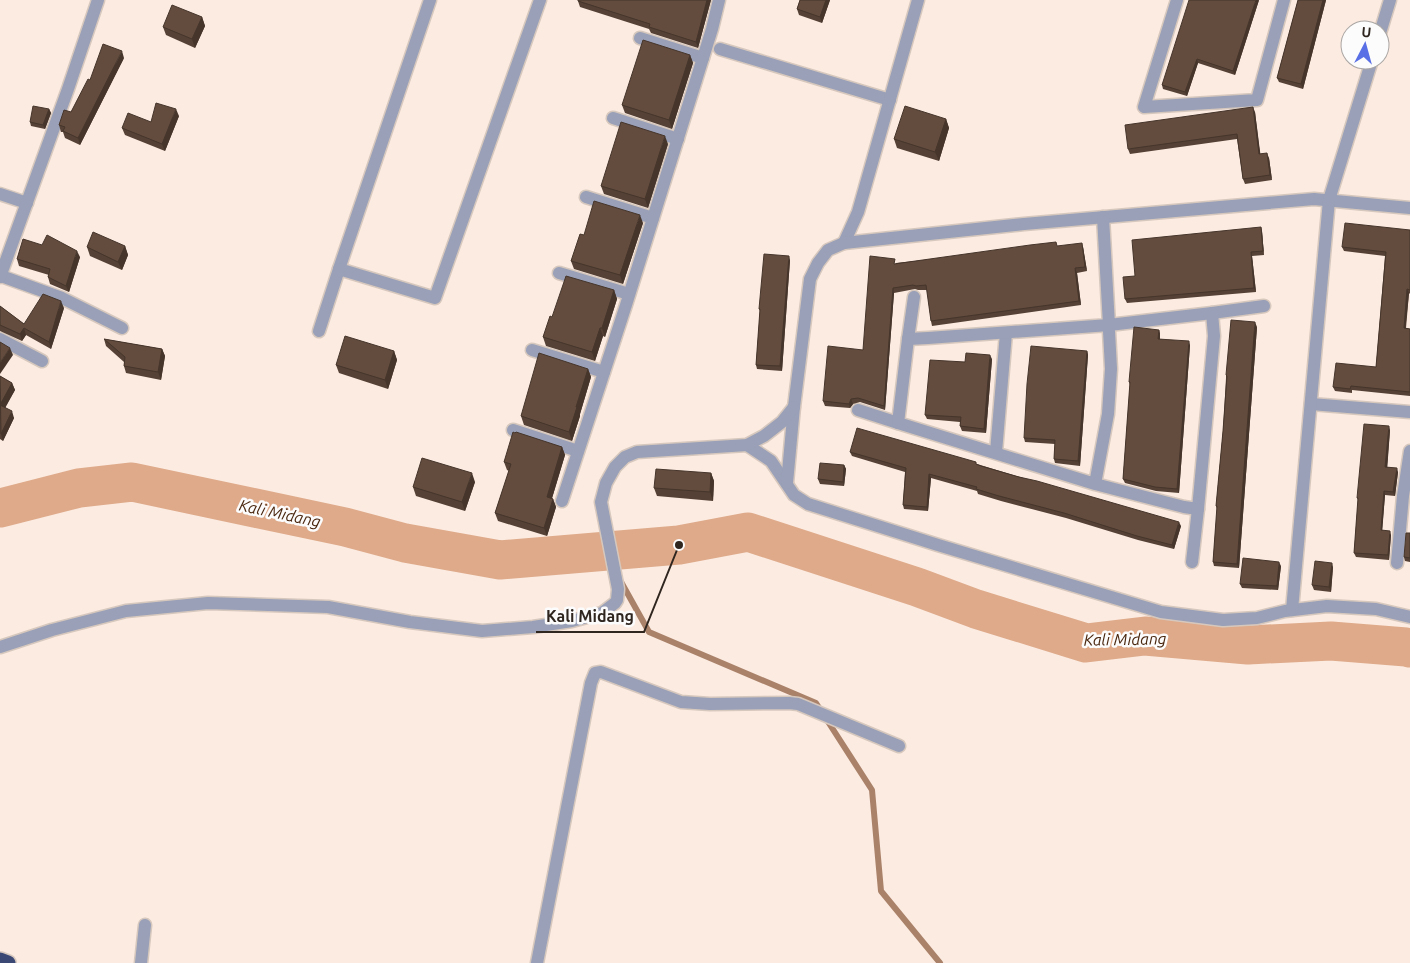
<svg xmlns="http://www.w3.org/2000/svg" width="1410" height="963" font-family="Ubuntu,sans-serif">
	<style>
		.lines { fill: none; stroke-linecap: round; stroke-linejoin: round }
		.stream { stroke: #aa826a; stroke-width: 6 }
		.river { stroke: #deaa8a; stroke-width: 39 }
		.street-casing { stroke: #d7c8be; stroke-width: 15 }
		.highway-casing { stroke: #d7c8be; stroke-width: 18 }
		.street { stroke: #99a0b7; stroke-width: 12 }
		.highway { stroke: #3c4874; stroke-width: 15 }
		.wall { fill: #554135 }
		.shaded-wall { fill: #45352b }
		.building { fill: #634c3e; stroke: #45352b }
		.labels { text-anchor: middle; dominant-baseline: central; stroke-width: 5; stroke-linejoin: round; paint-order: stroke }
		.water-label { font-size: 16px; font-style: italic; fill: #4a270f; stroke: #fcfcfc }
		.leader { fill: none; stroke: #302620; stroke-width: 2 }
		.callout-dot { fill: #302620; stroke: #fcfcfc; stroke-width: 2 }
		.callout-label { font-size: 16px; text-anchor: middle; font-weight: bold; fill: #302620; stroke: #fcfcfc; stroke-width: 5; stroke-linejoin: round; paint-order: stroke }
	</style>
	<rect width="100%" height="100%" fill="#fcebe1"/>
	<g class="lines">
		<polyline class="stream" points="620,580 649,632 816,703 872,790 881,891 940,963"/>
		<polyline class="river" points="0,508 79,488 132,482 345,527 405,543 500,560 679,545 748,532 917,587 976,609 1086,643 1145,636 1248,645 1331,641 1406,647 1410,648"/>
		<defs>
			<g id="street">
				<polyline points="430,0 339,269 435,298 540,0"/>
				<polyline points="1177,0 1144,107 1257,100 1284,0"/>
				<polyline points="1380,33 1390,0"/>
				<polyline points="640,38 703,58"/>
				<polyline points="720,49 890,100"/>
				<polyline points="613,118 678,139"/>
				<polyline points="0,194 27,203"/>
				<polyline points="586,197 653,218"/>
				<polyline points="844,243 858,212 918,0"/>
				<polyline points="559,273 629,294"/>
				<polyline points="1,276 62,298 122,328"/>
				<polyline points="0,277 68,89 98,0"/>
				<polyline points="1212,313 1264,306"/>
				<polyline points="319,331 339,269"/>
				<polyline points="0,339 42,361"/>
				<polyline points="908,339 914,297"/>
				<polyline points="532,350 604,372"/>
				<polyline points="1311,404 1410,412"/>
				<polyline points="858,410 898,423"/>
				<polyline points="513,430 578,451"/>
				<polyline points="747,445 771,461 794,495 808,504 938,545 1161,612 1223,620 1257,618 1285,611 1327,606 1376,609 1410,617"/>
				<polyline points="996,452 1006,333"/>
				<polyline points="787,483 794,407 810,279 818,263 828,250 844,243 1024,224 1314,199 1410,208"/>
				<polyline points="1095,484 898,423 908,339 928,338 1109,325 1212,313 1214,336 1198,509 1184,507 1095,484 1108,414 1111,369 1109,331 1109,325 1103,217"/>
				<polyline points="562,501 626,305 712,29 719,0"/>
				<polyline points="1192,562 1198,509"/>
				<polyline points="1397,563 1403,496 1410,451"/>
				<polyline points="1292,610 1329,200 1372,60"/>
				<polyline points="0,647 52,630 126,611 208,603 328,607 410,622 482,631 533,627 572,621 602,613 615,603 617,600 618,589 601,502 606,483 615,467 625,457 637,452 747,445 764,436 782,422 794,407"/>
				<polyline points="141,963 145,925"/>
				<polyline points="537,963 591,683 595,673 601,672 681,702 710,704 789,703 798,704 899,746"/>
			</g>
			<polyline id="highway" points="0,960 8,963"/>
		</defs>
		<use href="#street" class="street-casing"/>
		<use href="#highway" class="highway-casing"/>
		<use href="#street" class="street"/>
		<use href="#highway" class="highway"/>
	</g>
	<g class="wall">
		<polygon points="578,0 711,0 698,48 651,33 649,29 580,7 578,1"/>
		<polygon points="800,0 830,0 822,23 799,15 797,9"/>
		<polygon points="1259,0 1235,75 1198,63 1187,96 1163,89 1162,85"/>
		<polygon points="1298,0 1326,0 1303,89 1279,82 1277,78"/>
		<polygon points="202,17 205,26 195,48 166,35 163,27"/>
		<polygon points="690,55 693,63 672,129 625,113 622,105"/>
		<polygon points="124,58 80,145 65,138 63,132 61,132 59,125 71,112 90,80"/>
		<polygon points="49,109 51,113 45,129 31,126 30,122"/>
		<polygon points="1255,112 1260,154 1269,158 1272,180 1245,184 1243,179 1237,139 1130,154 1128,149"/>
		<polygon points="179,116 165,151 125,135 122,128"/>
		<polygon points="946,119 949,128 939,161 897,148 894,139"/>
		<polygon points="668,144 648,208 604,194 601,186"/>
		<polygon points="643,223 623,284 574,269 571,261 584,235"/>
		<polygon points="1261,227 1262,231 1264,255 1252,256 1256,292 1127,303 1125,299 1135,276"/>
		<polygon points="1410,230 1410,294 1409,293 1406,328 1410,329 1410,396 1352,390 1352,393 1335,391 1333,387 1376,367 1385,256 1344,251 1342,247"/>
		<polygon points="125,246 128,255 122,270 90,256 87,247"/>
		<polygon points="1058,246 1083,247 1087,271 1077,273 1081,305 932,326 931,321 927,290 918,290 915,289 894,293 885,410 860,402 853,404 850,408 825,406 823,401 863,350 896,263"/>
		<polygon points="80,257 69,292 50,284 48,277 49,275 19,266 17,259"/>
		<polygon points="790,260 782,371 757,369 756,365 760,311 759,309"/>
		<polygon points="614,290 617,299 605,337 603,336 595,361 546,346 543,337 552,317"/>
		<polygon points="0,306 24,324 64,308 51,349 26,335 22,341 0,331"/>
		<polygon points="1257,327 1239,568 1214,566 1213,562 1217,509 1216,506 1223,431 1226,378 1226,375"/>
		<polygon points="1159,330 1160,334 1160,339 1190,345 1179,493 1156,491 1125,483 1123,479 1130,385 1129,382"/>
		<polygon points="104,339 162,349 165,356 161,380 126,373 124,366 124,362 106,346"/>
		<polygon points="394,351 397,360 388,389 339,373 336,365"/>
		<polygon points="1087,351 1088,355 1080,466 1055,463 1054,459 1055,444 1025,442 1024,438"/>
		<polygon points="992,359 986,433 962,431 960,426 960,422 927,419 925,415 965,362"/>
		<polygon points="588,369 591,377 580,414 580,416 572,441 524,425 521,416"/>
		<polygon points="0,376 12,383 15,390 5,407 14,418 3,441 0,439"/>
		<polygon points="1390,430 1387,467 1398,472 1395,496 1385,495 1382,530 1391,535 1389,560 1356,557 1354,553 1358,500 1357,498"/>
		<polygon points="515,433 562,447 565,455 552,498 553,499 556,507 547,536 498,521 495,513 509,471 507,470 504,462"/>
		<polygon points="850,452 977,464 1181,526 1174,549 1138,540 1066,518 1001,501 978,494 977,491 931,478 928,511 904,509 903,505 905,472 852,456"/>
		<polygon points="844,465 846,469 844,486 820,484 818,479"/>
		<polygon points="711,473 714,481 713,501 657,496 654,488"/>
		<polygon points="475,482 465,511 416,496 413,487"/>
		<polygon points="1410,533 1410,562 1405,561 1404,557"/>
		<polygon points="1281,566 1278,590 1242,588 1240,584"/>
		<polygon points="1333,567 1331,592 1314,590 1312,585"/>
	</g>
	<g class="shaded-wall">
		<polygon points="707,0 711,0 698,48 696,42"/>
		<polygon points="826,0 830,0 822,23 820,17"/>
		<polygon points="1256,0 1259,0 1235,75 1233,71"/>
		<polygon points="1323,0 1326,0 1303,89 1301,84"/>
		<polygon points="202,17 205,26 195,48 192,39"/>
		<polygon points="122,51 124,58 80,145 78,138"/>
		<polygon points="690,55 693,63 672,129 669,120"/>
		<polygon points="1197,59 1198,63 1187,96 1185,92"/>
		<polygon points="1253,107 1255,112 1261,159 1259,154"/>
		<polygon points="49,109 51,113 45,129 43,125"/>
		<polygon points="176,109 179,116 165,151 162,144"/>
		<polygon points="946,119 949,128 939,161 935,152"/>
		<polygon points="665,136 668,144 648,208 645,199"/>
		<polygon points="1267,153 1269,158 1272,180 1270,175"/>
		<polygon points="640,215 643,223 623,284 620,275"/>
		<polygon points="1261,227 1262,231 1264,255 1263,251"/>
		<polygon points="1082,243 1083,247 1087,271 1085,267"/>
		<polygon points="125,246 128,255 122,270 118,262"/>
		<polygon points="77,251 80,257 69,292 66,286"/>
		<polygon points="1251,252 1252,256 1256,292 1254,288"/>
		<polygon points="789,256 790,260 782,371 780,366"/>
		<polygon points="1075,268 1077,273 1081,305 1079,301"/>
		<polygon points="893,288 894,293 885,410 884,406"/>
		<polygon points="1407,289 1409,293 1405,332 1404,328"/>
		<polygon points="614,290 617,299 605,337 602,328"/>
		<polygon points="61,301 64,308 51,349 49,342"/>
		<polygon points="1255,322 1257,327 1239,568 1237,564"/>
		<polygon points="24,328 26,335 22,341 20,334"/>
		<polygon points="600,328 603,336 595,361 592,352"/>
		<polygon points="1159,330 1160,334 1160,343 1158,339"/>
		<polygon points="1189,341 1190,345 1179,493 1177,489"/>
		<polygon points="10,348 13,355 0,374 0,363"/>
		<polygon points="162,349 165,356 161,380 158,372"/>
		<polygon points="394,351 397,360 388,389 385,380"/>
		<polygon points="1087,351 1088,355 1080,466 1078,461"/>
		<polygon points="990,355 992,359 986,433 984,429"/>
		<polygon points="588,369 591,377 580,414 580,416 572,441 569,432 576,407"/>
		<polygon points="12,383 15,390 3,412 0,405"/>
		<polygon points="851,399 853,404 850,408 849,404"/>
		<polygon points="12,411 14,418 3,441 1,434"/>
		<polygon points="1389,426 1390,430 1387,471 1385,467"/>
		<polygon points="562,447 565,455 550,505 547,497"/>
		<polygon points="844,465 846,469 844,486 843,482"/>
		<polygon points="1397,468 1398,472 1395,496 1393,492"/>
		<polygon points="472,473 475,482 465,511 462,502"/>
		<polygon points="711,473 714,481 713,501 710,492"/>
		<polygon points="929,474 931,478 928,511 927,507"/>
		<polygon points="1384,491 1385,495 1382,534 1381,530"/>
		<polygon points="553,499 556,507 547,536 544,528"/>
		<polygon points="1179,522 1181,526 1174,549 1172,545"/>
		<polygon points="1390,531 1391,535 1389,560 1388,555"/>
		<polygon points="1279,562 1281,566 1278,590 1277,586"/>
		<polygon points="1332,563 1333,567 1331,592 1329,587"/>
	</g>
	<g class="building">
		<polygon points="578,0 707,0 696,42 649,27 650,24 578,1"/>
		<polygon points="800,0 826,0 820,17 797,9"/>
		<polygon points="1189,0 1256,0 1233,71 1197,59 1185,92 1162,85"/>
		<polygon points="1298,0 1323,0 1301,84 1277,78"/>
		<polygon points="172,5 202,17 192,39 163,27"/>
		<polygon points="643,40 690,55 669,120 622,105"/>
		<polygon points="103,44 122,51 78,138 63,131 65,127 59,125 64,110 71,112 88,79 90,80"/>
		<polygon points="156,103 176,109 162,144 122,128 128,113 151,122"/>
		<polygon points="33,106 49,109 43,125 30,122"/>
		<polygon points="905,106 946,119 935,152 894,139"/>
		<polygon points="1253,107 1259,154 1267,153 1270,175 1243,179 1237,134 1128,149 1125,125"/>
		<polygon points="621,122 665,136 645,199 601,186"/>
		<polygon points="594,201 640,215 620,275 571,261 580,234 584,235"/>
		<polygon points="1345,223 1410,230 1410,290 1407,289 1404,328 1410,329 1410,392 1351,386 1350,389 1333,387 1336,363 1376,367 1386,252 1342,247"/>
		<polygon points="1261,227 1263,251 1251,252 1254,288 1125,299 1123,277 1135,276 1132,240"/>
		<polygon points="93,232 125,246 118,262 87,247"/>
		<polygon points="47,235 77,251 66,286 48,277 50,269 17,259 23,239 42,245"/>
		<polygon points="1056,242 1057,246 1082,243 1085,267 1075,268 1079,301 931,321 926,285 916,286 913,285 893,288 884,406 858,398 851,399 849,404 823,401 828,346 863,350 870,256 895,259 894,264 1030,245"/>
		<polygon points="764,254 789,256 780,366 756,365 760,309 759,309"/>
		<polygon points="566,276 614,290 602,328 600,328 592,352 543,337 550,316 552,317"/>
		<polygon points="43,294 61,301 49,342 24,328 20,334 0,325 0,306 24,324"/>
		<polygon points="1231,320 1255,322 1237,564 1213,562 1217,506 1216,506 1223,431 1227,376 1226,375"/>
		<polygon points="1134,327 1159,330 1158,339 1189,341 1177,489 1155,487 1123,479 1130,382 1129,382"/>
		<polygon points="345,336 394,351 385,380 336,365"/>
		<polygon points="104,339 162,349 158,372 124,366 125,357"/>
		<polygon points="0,342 10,348 0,363"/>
		<polygon points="1031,346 1087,351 1078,461 1054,459 1055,440 1024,438 1027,384"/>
		<polygon points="539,353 588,369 576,407 577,407 569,432 521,416"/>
		<polygon points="966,353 990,355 984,429 960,426 961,417 925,415 930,360 965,362"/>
		<polygon points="0,376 12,383 0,405 12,411 1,434"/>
		<polygon points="1364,424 1389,426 1385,467 1397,468 1393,492 1384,491 1381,530 1390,531 1388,555 1354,553 1358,498 1357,498"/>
		<polygon points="857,428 976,462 976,464 981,466 1019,477 1037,481 1179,522 1172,545 1137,536 1064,513 999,496 976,489 977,487 929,474 927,507 903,505 906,468 850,452"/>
		<polygon points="513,432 515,433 516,432 562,447 547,497 553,499 544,528 495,513 511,464 504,462"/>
		<polygon points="422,458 472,473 462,502 413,487"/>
		<polygon points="820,463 844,465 843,482 818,479"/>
		<polygon points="656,469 711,473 710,492 654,488"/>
		<polygon points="1406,533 1410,533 1410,558 1404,557"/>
		<polygon points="1243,558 1279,562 1277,586 1240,584"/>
		<polygon points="1315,561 1332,563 1329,587 1312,585"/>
	</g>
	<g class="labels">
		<g class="water-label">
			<text transform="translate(280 513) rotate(12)">Kali Midang</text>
			<text transform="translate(1125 639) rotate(-1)">Kali Midang</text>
		</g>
	</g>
	<path class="leader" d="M679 545L644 632H536"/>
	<circle class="callout-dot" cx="679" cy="545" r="5"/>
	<g class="callout-label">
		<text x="590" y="622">Kali Midang</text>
	</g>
	<g transform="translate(1365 45) rotate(6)"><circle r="24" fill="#fcfcfc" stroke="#aaa6a4"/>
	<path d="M0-4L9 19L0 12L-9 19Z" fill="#596fe5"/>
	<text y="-8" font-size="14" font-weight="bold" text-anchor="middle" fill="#302620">U</text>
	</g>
</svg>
